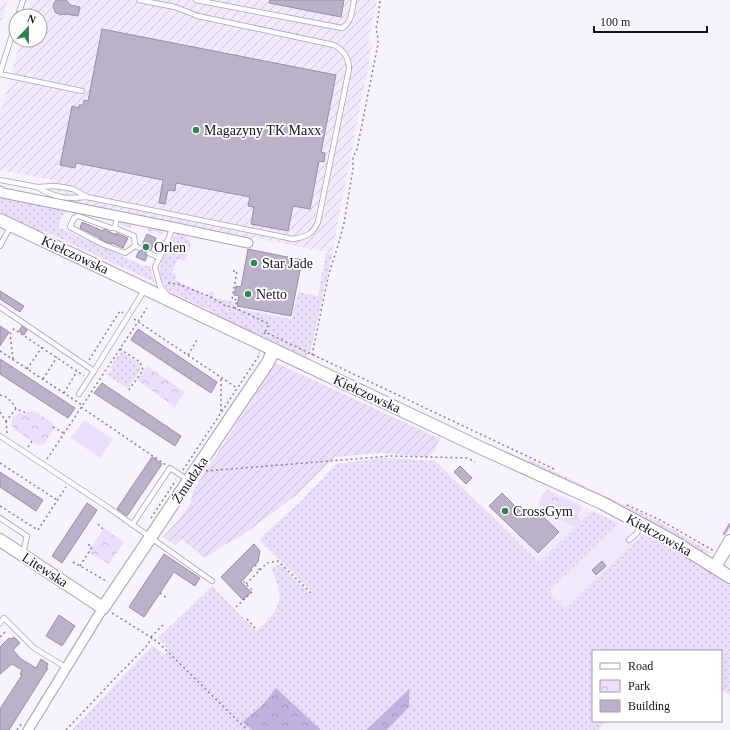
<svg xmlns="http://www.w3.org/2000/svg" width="730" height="730" font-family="'Times New Roman',serif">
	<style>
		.built { fill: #f1eafd }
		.industrial { fill: url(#industrial-furrows) }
		.grass { fill: url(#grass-dots) }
		.forest { fill: url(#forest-crowns) }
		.park { fill: url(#park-crowns) }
		.garden { fill: url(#garden-furrows) }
		.pitch { fill: #eadefb }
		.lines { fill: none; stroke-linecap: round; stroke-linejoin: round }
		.stream { stroke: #b9a5d3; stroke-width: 2.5 }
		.building { fill: #bbb2ca; stroke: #988fa6 }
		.lane-casing { stroke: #a9a0b7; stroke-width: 6 }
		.street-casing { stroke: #a9a0b7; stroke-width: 11 }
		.secondary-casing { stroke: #a9a0b7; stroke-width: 14 }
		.path { stroke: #88848e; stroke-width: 1.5; stroke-dasharray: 2 3; stroke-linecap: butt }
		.lane { stroke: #fff; stroke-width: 4.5 }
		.street { stroke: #fff; stroke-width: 9 }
		.secondary { stroke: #fff; stroke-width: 12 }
		.poi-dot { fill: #328252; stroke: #fff; stroke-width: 1.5 }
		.labels { text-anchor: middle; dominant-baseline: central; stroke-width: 3.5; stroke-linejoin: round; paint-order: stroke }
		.poi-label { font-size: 14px; fill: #16121b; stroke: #fff; text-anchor: start }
		.street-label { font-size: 14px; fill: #16121b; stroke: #fff }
	</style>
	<defs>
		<pattern id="industrial-furrows" width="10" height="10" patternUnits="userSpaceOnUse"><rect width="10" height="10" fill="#f1eafd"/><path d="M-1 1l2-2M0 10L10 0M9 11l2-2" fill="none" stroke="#cec8d8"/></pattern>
		<pattern id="grass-dots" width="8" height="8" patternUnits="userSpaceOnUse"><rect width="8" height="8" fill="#eadefb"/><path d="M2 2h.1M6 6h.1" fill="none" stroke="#c8bdd7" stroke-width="1.8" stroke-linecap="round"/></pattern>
		<pattern id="forest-crowns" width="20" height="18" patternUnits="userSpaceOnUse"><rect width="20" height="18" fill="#c3afde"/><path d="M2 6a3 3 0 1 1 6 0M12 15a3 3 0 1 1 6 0" fill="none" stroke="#a796be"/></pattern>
		<pattern id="park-crowns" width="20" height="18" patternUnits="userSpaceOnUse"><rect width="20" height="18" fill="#eadefb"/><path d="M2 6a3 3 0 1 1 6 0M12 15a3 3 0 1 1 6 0" fill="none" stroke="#c8bdd7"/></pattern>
		<pattern id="garden-furrows" width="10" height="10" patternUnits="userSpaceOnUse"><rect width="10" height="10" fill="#eadefb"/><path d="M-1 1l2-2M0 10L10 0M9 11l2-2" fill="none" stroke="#c8bdd7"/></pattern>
	</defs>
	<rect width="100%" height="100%" fill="#f7f3fd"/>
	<g class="built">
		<polygon points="548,490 592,511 539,562 510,533 535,508 543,494"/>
		<polygon points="618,523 643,535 565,608 549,591"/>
	</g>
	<g class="industrial">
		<polygon points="0,0 8,0 0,27"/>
		<polygon points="35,0 377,0 369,41 373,42 332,253 49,198 52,180 0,170 0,113 9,83 20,40 40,40 40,16 27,16 30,2"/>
	</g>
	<g class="grass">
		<polygon points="0,197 67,211 63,215 58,227 144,266 150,266 155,282 154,282 44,231 43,233 32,230 0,212"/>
		<polygon points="122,222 160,229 163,231 164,233 159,235 159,233 153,231 152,234 148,233 148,227 131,224 130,229 120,224"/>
		<path d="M179 233C197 237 190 250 184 261L178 259 172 272 177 275 175 280 208 296 211 291 214 292 213 298 235 302 234 308 292 319 298 292 318 296 326 253 332 254 311 349 306 361 232 325 209 310 167 290C164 284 159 276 160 269 160 260 171 237 179 233Z"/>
		<polygon points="121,351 139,363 141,369 128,389 106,374 107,373 109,374 112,370 110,368"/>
		<path d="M381 458 434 460 539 562 592 511 618 523 549 591 565 608 643 535 680 550 730 584V696L721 689V651H593V721H607L598 730H387L409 707V689L366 730H321L276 688 244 723 252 730H72L153 645 165 655 169 650 158 638 212 586 256 631C267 623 282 607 279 592 278 584 274 575 271 567L277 565H281L311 595 312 592 259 539 299 503 336 464Z"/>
		<polygon points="528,459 660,522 712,553 706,553 699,551 561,478 527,462"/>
	</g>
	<g class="forest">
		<polygon points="276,688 321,730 252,730 243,722 262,705"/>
		<polygon points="409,689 409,707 387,730 366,730"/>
	</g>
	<g class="park">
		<polygon points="147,366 185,392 175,407 137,380"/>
		<path d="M34 411 53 423 54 429 44 444 38 445 16 431 11 425C11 419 13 416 19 413L25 415 27 412Z"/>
		<polygon points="548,490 582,506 577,517 581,521 575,527 553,516 539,502 543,494"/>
		<polygon points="104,528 124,542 109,564 88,552"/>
	</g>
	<polygon class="garden" points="276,363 363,403 440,439 434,452 428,457 381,453 335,457 295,496 243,535 222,546 205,558 181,539 175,545 163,537 180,518 190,504 194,489"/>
	<polygon class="pitch" points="84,420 113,439 100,458 71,438"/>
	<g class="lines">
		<polyline class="stream" points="724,534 730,524"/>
	</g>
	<g class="building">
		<polygon points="56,0 66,0 70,5 80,7 78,16 66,14 60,15 55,12 53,5"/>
		<polygon points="270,0 344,0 341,17 269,3"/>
		<polygon points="102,29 336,75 321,152 325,153 324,162 319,161 310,209 293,206 288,231 251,224 254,207 248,206 250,197 176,183 175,191 168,190 165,204 159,203 163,180 76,163 75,168 60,165 72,106 79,108 79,105 83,105 84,100 88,101"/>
		<polygon points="82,222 103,231 104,229 116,235 116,233 128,238 123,248 112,243 112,244 104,241 100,239 100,238 80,228"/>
		<polygon points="147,234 156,238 151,250 146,251 145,254 147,256 145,261 136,257 139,251 143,250 144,247 142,245"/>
		<polygon points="248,249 302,260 291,316 237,306 239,296 234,295 236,286 241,287"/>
		<polygon points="0,291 24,306 20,312 0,299"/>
		<polygon points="0,326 9,332 0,346"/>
		<polygon points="22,326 27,330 24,335 19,331"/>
		<polygon points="138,329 217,382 211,393 131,340"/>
		<polygon points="0,359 75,408 68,418 0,374"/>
		<polygon points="102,383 181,436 175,446 94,393"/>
		<polygon points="152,457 162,464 127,516 117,509"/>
		<polygon points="460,466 472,478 466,484 454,472"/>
		<polygon points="0,472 43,500 36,511 0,487"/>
		<polygon points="502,493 526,517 534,508 559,532 538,553 489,506"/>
		<polygon points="87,503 97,510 62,563 52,556"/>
		<polygon points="254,544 260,551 258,562 251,569 252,570 241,582 251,592 243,600 221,577"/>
		<polygon points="164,554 200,578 195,586 174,572 144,617 129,607"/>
		<polygon points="602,561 606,566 596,575 592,570"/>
		<polygon points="59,615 75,626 62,646 46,636"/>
		<polygon points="14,637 20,643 13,650 21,659 36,668 41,659 48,664 46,668 48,668 9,730 0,730 0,709 22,675 20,674 22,670 12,664 0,674 0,647 9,638 11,639"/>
	</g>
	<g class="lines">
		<defs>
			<g id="lane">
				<path d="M196 0 342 28C352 22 352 11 354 0"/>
				<polyline points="18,16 23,0"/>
				<polyline points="0,73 16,22"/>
				<polyline points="0,74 82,91"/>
				<path d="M0 180 37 187 56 186 73 189 87 197 293 239C306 237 313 234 318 222L349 69C349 58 343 50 334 45L198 16 175 7 139 0"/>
				<path d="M37 187C55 198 66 199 87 197"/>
				<polyline points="117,216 115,228 134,236 135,246 140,248"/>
				<polyline points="115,228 111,228 78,216 74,218 70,227 102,244 125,253 135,246"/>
				<polyline points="0,246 10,227"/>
				<polyline points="149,253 160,258"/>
				<polyline points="168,296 160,286 155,267 170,235 172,227"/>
				<polyline points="0,307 94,371 145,289"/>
				<polyline points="79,394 94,371"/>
				<polyline points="0,436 109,508 212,581"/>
				<polyline points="0,518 27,536 24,549 22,553"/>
				<polyline points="132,525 170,468 188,480"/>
				<polyline points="629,540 637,533 641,525"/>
				<polyline points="0,623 4,618 34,648 67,668"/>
			</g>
			<g id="street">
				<polyline points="0,191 3,193 172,227 248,243"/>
				<polyline points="28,730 103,608"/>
			</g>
			<g id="secondary">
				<polyline points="0,220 481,448 602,503 671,540 730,577"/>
				<polyline points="0,540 103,608 246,395 267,364 274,350"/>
				<polyline points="715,567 730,541"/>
			</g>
		</defs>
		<use href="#lane" class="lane-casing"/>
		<use href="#street" class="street-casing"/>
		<use href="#secondary" class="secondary-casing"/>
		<g class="path">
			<polyline points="233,271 237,271 232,299 237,300 235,308 269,324 265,332"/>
			<polyline points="168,283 178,284 211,297 224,305 235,308"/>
			<polyline points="134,319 237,388"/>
			<polyline points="264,334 265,332 554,469"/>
			<polyline points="120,349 140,362 143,370 129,390"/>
			<polyline points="0,351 82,405"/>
			<polyline points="188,355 197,340"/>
			<polyline points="312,355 329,273 337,249 344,223 353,169 353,158 357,149 378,44 378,38 376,28 378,19 380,0"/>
			<polyline points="13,359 10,334 14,329 84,376"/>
			<polyline points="89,360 120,311 123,313"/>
			<polyline points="27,369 42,347"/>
			<polyline points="43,379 57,357"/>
			<polyline points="64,393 77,371"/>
			<polyline points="0,395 6,397 12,402 16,409 26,413"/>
			<polyline points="81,407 166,465"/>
			<polyline points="221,411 221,378"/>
			<polyline points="0,412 6,421 16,409"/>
			<polyline points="6,421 7,433"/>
			<polyline points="53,427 64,433"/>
			<polyline points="28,447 32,441"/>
			<polyline points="47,459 147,308"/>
			<polyline points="0,463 57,500"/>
			<polyline points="183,470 260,354 259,353"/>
			<polyline points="206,471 391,456 467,458 475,462"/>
			<polyline points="627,505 660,520 714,551"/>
			<polyline points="0,506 38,530 66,487"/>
			<polyline points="151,518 176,480"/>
			<polyline points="98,524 104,530"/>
			<polyline points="73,562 108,582"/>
			<polyline points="80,566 92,547 86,543"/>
			<polyline points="260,570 267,563 278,561 311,593"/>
			<polyline points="246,584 260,570 255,565"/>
			<polyline points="160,593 168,599"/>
			<polyline points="236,607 253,591 244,582 243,584"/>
			<polyline points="112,613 152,638 160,644 247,730"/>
			<polyline points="247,619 256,629"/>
			<polyline points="0,637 7,630"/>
			<polyline points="151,637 163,625"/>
			<polyline points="17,730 23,722"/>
			<polyline points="66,730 118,675 145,648 152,638"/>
		</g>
		<use href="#lane" class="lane"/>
		<use href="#street" class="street"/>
		<use href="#secondary" class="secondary"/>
	</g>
	<g class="poi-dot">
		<circle cx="196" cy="130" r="4"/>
		<circle cx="146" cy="247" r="4"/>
		<circle cx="254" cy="263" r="4"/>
		<circle cx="248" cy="294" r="4"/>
		<circle cx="505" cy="511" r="4"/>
	</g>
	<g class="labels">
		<g class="poi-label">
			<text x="204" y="130">Magazyny TK Maxx</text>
			<text x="154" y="247">Orlen</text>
			<text x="262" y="263">Star Jade</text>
			<text x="256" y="294">Netto</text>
			<text x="513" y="511">CrossGym</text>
		</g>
		<g class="street-label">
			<text transform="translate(75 255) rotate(25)">Kiełczowska</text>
			<text transform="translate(367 394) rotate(25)">Kiełczowska</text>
			<text transform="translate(190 480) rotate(-56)">Żmudzka</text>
			<text transform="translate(659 535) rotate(29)">Kiełczowska</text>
			<text transform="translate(45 570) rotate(33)">Litewska</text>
		</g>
	</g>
	<rect x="592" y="650" width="130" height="72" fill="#ffffff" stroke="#a2a0a4"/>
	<rect x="600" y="663" width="20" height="6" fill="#ffffff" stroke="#a2a0a4"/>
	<text x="628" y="670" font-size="12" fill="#16121b">Road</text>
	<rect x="600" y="680" width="20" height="12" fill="url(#park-crowns)" stroke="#a2a0a4"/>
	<text x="628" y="690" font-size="12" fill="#16121b">Park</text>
	<rect x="600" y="700" width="20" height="12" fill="#bbb2ca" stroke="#a2a0a4"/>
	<text x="628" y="710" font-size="12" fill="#16121b">Building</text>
	<g transform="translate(28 28) rotate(22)"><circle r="19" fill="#ffffff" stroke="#a2a0a4"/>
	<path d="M0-3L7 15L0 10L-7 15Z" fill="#328252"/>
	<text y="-6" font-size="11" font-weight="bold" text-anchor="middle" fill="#16121b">N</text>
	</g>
	<path d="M594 26v6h113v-6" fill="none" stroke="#16121b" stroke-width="2"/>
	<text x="600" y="26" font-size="12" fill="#16121b" stroke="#ffffff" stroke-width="3" paint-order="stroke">100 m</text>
</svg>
